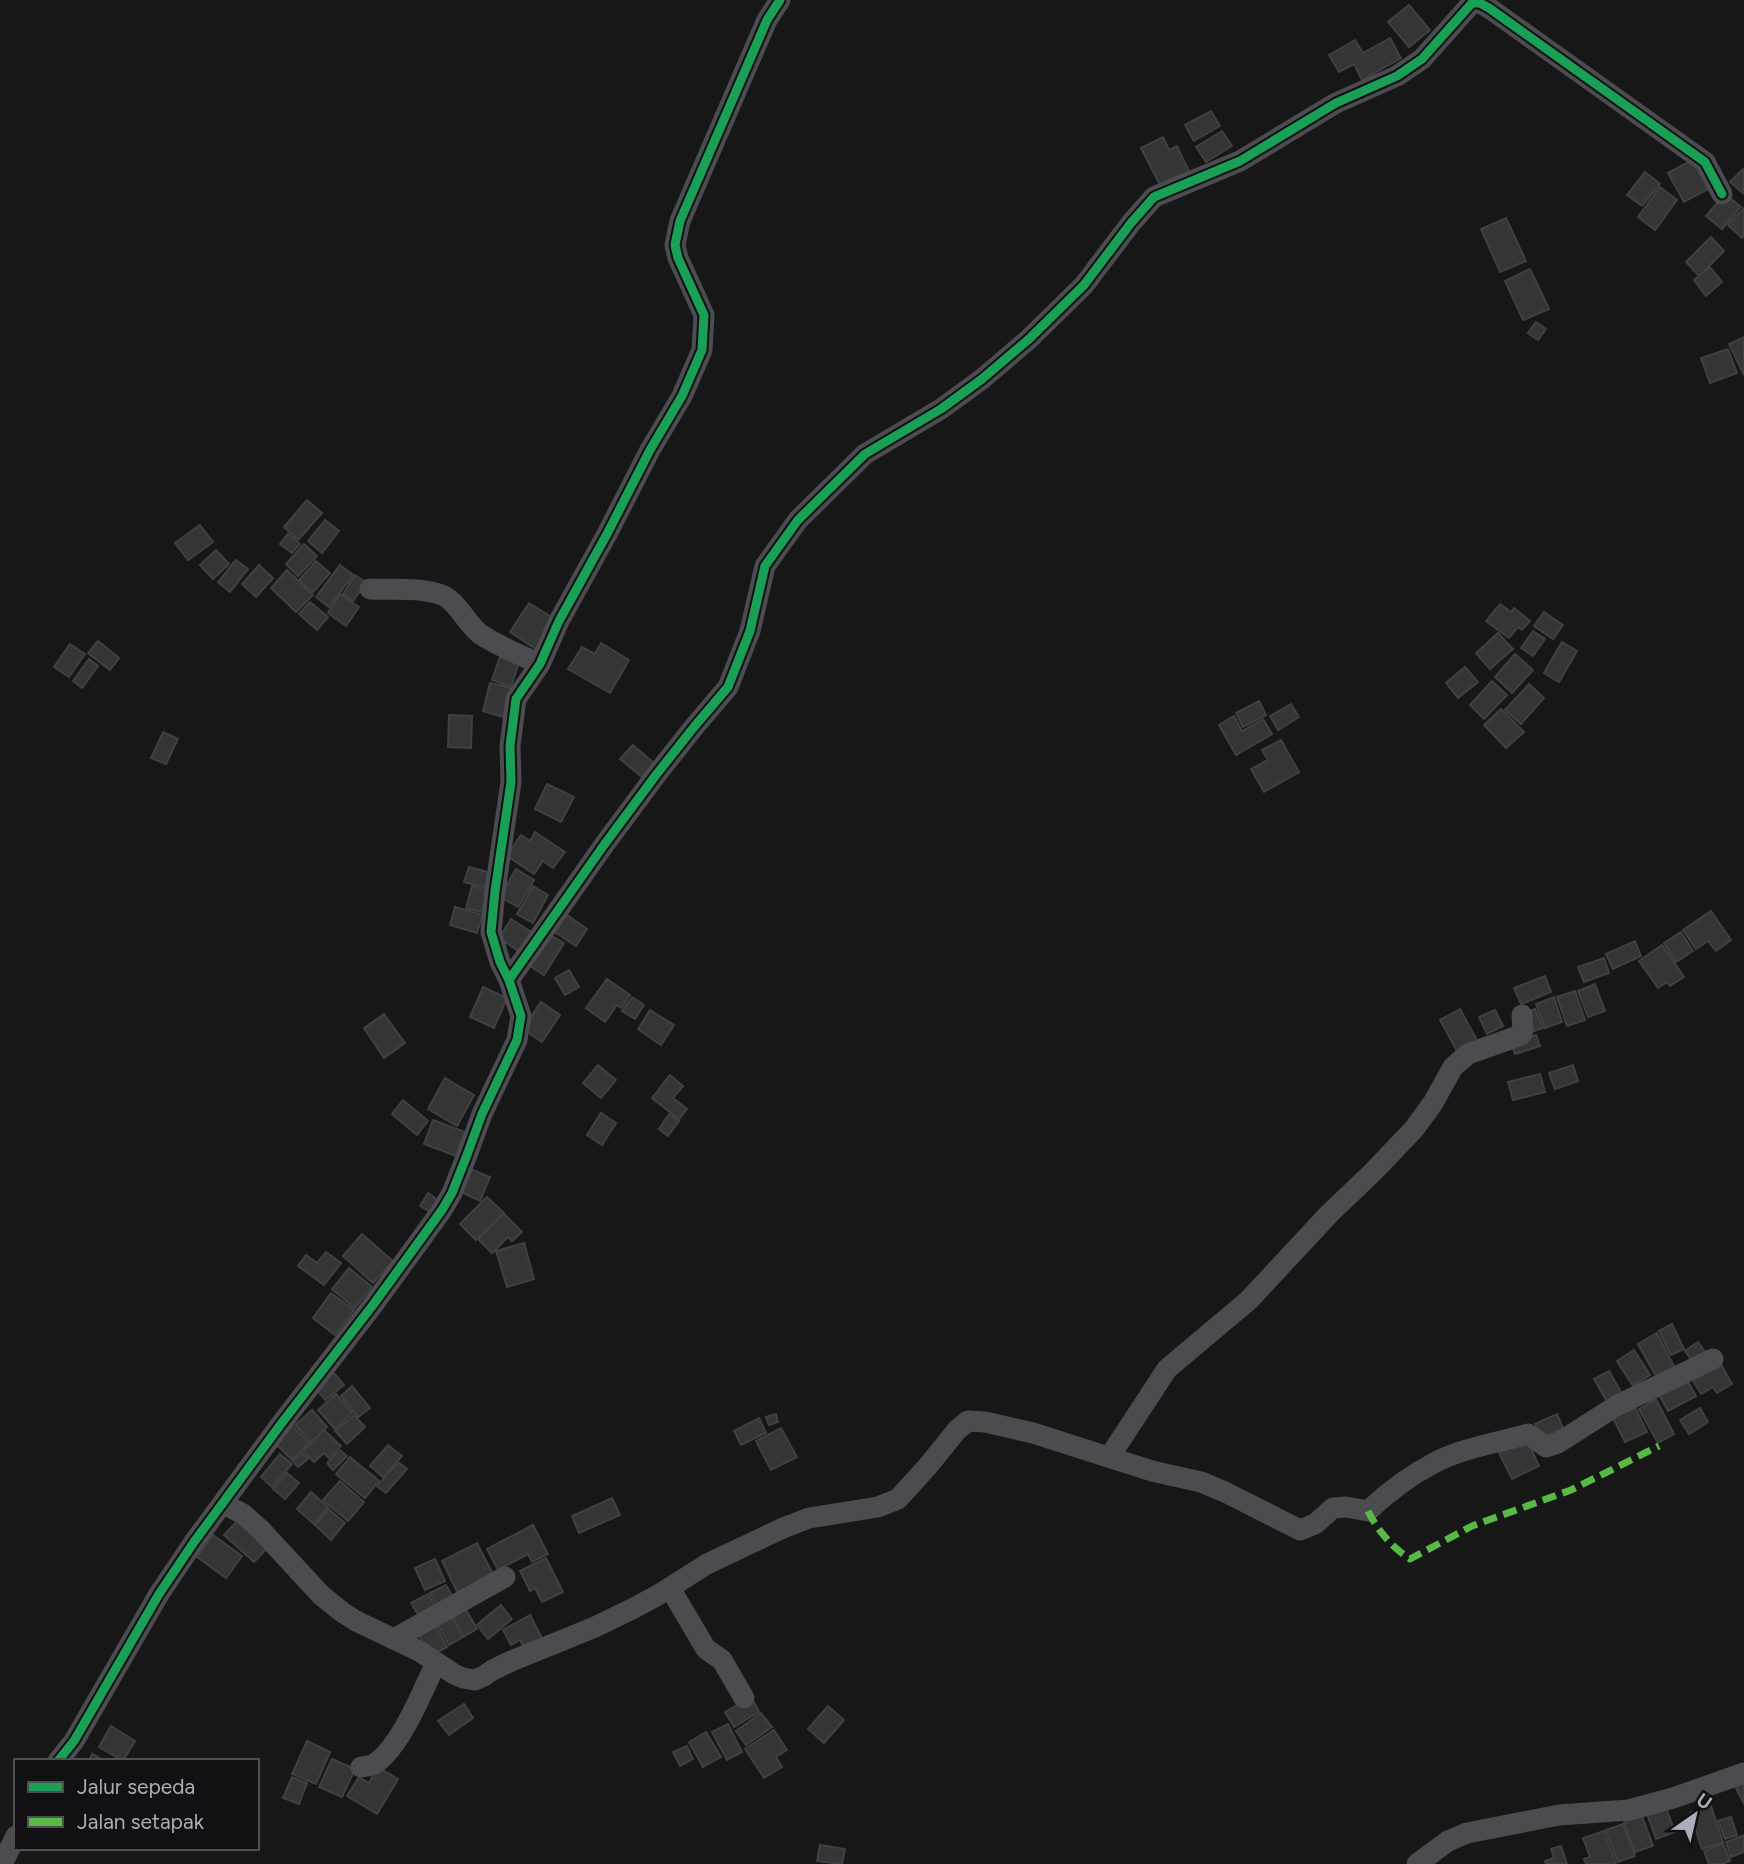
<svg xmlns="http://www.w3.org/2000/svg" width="1744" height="1864" font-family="Figtree,sans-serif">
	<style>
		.building { fill: #353536; stroke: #3f4043; stroke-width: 2 }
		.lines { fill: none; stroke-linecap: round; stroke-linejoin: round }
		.minor { stroke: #4b4c50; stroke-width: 21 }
		.quiet { stroke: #58b947; stroke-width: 7; stroke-dasharray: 14 7; stroke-linecap: butt }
		.cycleway-casing { stroke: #111113; stroke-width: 13 }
		.cycleway { stroke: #1a9f57; stroke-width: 9 }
	</style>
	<rect width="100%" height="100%" fill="#171717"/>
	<g class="building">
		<polygon points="1409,5 1430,30 1409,47 1388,22"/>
		<polygon points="1390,38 1401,58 1362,80 1354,64 1339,72 1329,55 1355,40 1363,53"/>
		<polygon points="1211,111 1220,126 1194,141 1185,125"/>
		<polygon points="1222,131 1232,146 1206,162 1196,147"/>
		<polygon points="1163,137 1169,150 1177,146 1189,171 1160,185 1141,148"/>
		<polygon points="1694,159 1710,188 1684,202 1668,173"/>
		<polygon points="1743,169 1744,170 1744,194 1730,182"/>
		<polygon points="1645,172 1660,184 1642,206 1627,195"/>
		<polygon points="1660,187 1677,200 1655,230 1638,217"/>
		<polygon points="1725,194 1741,207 1722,229 1706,216"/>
		<polygon points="1744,208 1744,235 1742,238 1728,225"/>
		<polygon points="1506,218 1526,261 1500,272 1481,229"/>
		<polygon points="1711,237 1724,251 1699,276 1686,262"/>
		<polygon points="1710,267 1722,282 1706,296 1694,280"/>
		<polygon points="1530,269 1549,309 1523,320 1505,281"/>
		<polygon points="1536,322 1546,329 1538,340 1528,333"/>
		<polygon points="1744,337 1744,375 1729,344"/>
		<polygon points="1728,349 1737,373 1710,383 1701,358"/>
		<polygon points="307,500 322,513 298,540 284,527"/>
		<polygon points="325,520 339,531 322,553 308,541"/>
		<polygon points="200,525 213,542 188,560 175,543"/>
		<polygon points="288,534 300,544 292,553 280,544"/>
		<polygon points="304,544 317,556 298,576 286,564"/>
		<polygon points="216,550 229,564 213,579 200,565"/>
		<polygon points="236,560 248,569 230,592 218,582"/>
		<polygon points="316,561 330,573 313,592 299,580"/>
		<polygon points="259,565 273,578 256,597 242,584"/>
		<polygon points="340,565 353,575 329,607 316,597"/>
		<polygon points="287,570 313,595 296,612 271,588"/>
		<polygon points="355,575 366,582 353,601 343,594"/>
		<polygon points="340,594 359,607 346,626 328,613"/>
		<polygon points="310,602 328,617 317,630 299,614"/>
		<polygon points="529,603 555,619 536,649 510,632"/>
		<polygon points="1500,604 1511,612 1514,608 1530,621 1522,630 1518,627 1509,638 1486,621"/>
		<polygon points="1544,612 1563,625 1553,639 1534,626"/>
		<polygon points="1533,631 1545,639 1533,656 1521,648"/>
		<polygon points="1498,633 1513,649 1490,669 1476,653"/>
		<polygon points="98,641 119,658 110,670 88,653"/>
		<polygon points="1562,642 1577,651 1559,682 1544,673"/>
		<polygon points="601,643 629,660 610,693 568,669 582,647 595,654"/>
		<polygon points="70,644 85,654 69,677 54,667"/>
		<polygon points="502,651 521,657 511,687 492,680"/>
		<polygon points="1515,654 1533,670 1512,693 1495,677"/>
		<polygon points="89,659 98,666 82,688 73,681"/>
		<polygon points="1465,667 1478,682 1458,698 1446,683"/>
		<polygon points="1492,681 1507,695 1484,719 1470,705"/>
		<polygon points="490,683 511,688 503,717 483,711"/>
		<polygon points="1529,684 1544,698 1521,724 1505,710"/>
		<polygon points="1259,701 1266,715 1243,727 1236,713"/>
		<polygon points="1291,704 1299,717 1278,730 1270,716"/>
		<polygon points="1501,709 1524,732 1506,748 1484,725"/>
		<polygon points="449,715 472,716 471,748 448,747"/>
		<polygon points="1234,716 1242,731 1263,719 1272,734 1236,755 1219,725"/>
		<polygon points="163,732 178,739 166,764 151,758"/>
		<polygon points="1281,740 1299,772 1264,792 1251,769 1268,760 1262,750"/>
		<polygon points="633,745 654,763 642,777 620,759"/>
		<polygon points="547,784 574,797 561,822 535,809"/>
		<polygon points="535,832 565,852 553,868 543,861 534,874 507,856 521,835 530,841"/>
		<polygon points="469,867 491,873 487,888 464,882"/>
		<polygon points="516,869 534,880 518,907 500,897"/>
		<polygon points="472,886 488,891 482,912 466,908"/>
		<polygon points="533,886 548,895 533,923 517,914"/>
		<polygon points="455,907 483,915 477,933 450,925"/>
		<polygon points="1711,911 1731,940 1716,951 1708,941 1696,949 1683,930"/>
		<polygon points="564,913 587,929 576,946 552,930"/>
		<polygon points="511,919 536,935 523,954 499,938"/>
		<polygon points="1681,932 1693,951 1676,962 1664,943"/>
		<polygon points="547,933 564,943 544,975 527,964"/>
		<polygon points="1635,941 1641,956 1613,969 1606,954"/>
		<polygon points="1662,945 1684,977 1670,986 1667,982 1658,988 1639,961"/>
		<polygon points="1604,958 1609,973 1584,982 1578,967"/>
		<polygon points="569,970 579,987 565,995 555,978"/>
		<polygon points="1545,976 1551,992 1521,1004 1514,988"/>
		<polygon points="607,979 630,995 621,1008 617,1005 605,1022 586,1008"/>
		<polygon points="1595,984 1605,1011 1588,1017 1578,991"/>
		<polygon points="483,987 507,998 494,1028 470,1017"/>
		<polygon points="1575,991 1585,1020 1567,1026 1557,997"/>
		<polygon points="632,997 644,1005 635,1019 622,1011"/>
		<polygon points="1554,997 1562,1022 1545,1028 1536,1004"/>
		<polygon points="541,1002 560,1015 542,1042 523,1029"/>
		<polygon points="1460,1009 1479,1044 1459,1055 1440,1020"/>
		<polygon points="1535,1009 1543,1028 1534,1031 1527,1012"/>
		<polygon points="650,1010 674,1025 661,1045 638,1029"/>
		<polygon points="1495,1010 1503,1026 1487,1034 1479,1017"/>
		<polygon points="384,1014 405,1043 384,1058 364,1028"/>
		<polygon points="1536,1035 1540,1046 1515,1054 1511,1043"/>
		<polygon points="598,1065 616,1080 601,1098 583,1083"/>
		<polygon points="1573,1065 1578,1081 1555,1089 1549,1073"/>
		<polygon points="1540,1074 1545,1092 1513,1100 1508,1082"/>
		<polygon points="670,1075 683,1086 673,1098 687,1109 679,1119 652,1098"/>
		<polygon points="445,1078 474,1095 457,1126 428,1109"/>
		<polygon points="403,1100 428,1121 417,1135 392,1114"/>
		<polygon points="601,1113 616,1123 602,1145 587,1135"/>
		<polygon points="669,1114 679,1121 668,1136 659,1129"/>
		<polygon points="433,1120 465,1132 456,1156 424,1144"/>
		<polygon points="470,1169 490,1177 480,1201 461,1192"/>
		<polygon points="428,1193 440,1202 432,1213 420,1206"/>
		<polygon points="487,1197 504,1213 476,1240 460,1224"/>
		<polygon points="504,1214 522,1232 512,1241 508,1237 492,1253 478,1239"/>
		<polygon points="362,1234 393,1261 373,1283 343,1256"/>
		<polygon points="524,1243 534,1279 507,1287 496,1251"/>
		<polygon points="326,1252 341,1263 324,1285 298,1266 306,1255 317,1263"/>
		<polygon points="349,1268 372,1287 355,1308 332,1289"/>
		<polygon points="331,1293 354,1310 335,1335 313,1318"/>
		<polygon points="1672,1324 1684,1349 1671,1355 1659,1331"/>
		<polygon points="1657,1333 1677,1372 1659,1382 1638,1344"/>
		<polygon points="1698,1342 1708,1356 1695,1365 1685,1351"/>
		<polygon points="1634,1350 1650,1375 1633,1386 1617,1361"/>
		<polygon points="1719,1361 1732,1384 1717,1393 1713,1387 1701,1394 1691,1377"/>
		<polygon points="1609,1371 1625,1399 1610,1407 1594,1379"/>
		<polygon points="334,1373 344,1385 325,1400 316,1388"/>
		<polygon points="1686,1378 1696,1396 1668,1411 1658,1393"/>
		<polygon points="352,1386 370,1408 358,1417 341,1396"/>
		<polygon points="336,1394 352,1413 335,1429 318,1410"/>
		<polygon points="1656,1399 1674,1434 1658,1443 1639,1409"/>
		<polygon points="1633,1403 1647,1432 1625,1442 1611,1414"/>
		<polygon points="1700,1408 1708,1422 1689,1434 1680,1420"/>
		<polygon points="312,1410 327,1427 311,1442 295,1425"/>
		<polygon points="776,1414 778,1422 769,1425 766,1417"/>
		<polygon points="1557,1414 1563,1428 1542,1438 1535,1424"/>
		<polygon points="354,1415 365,1427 347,1444 335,1431"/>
		<polygon points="759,1418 766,1433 741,1445 734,1431"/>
		<polygon points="292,1426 309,1443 292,1460 275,1443"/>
		<polygon points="781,1428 797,1457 771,1470 756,1441"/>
		<polygon points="324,1430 341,1446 329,1458 324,1453 314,1462 303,1451"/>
		<polygon points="1527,1440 1539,1466 1512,1479 1499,1453"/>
		<polygon points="388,1445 402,1456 383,1477 370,1466"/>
		<polygon points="340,1450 347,1456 333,1470 327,1463"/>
		<polygon points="302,1453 308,1459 298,1467 293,1461"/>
		<polygon points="280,1454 292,1464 272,1487 261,1477"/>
		<polygon points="350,1457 379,1481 365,1498 336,1474"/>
		<polygon points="398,1462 407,1469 386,1493 377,1486"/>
		<polygon points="287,1473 299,1483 285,1499 273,1489"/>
		<polygon points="340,1481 364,1502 348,1521 323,1500"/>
		<polygon points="311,1492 328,1507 314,1524 297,1509"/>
		<polygon points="612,1498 620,1515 579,1533 572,1516"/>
		<polygon points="329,1509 345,1523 331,1540 315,1525"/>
		<polygon points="240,1518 270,1545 254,1562 224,1535"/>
		<polygon points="533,1525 548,1554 532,1562 528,1554 498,1570 487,1549"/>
		<polygon points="213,1535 242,1556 226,1578 197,1557"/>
		<polygon points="477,1543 496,1580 460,1598 442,1561"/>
		<polygon points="546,1558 563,1592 542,1602 535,1588 530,1591 520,1571"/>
		<polygon points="435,1559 445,1581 425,1590 415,1568"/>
		<polygon points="446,1585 455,1601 439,1609 430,1593"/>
		<polygon points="428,1594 437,1611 421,1620 411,1603"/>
		<polygon points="501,1605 512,1619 488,1639 477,1625"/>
		<polygon points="464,1606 477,1629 463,1637 451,1613"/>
		<polygon points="450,1614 463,1637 449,1645 436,1621"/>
		<polygon points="530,1615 544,1642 526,1652 520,1640 511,1645 503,1630"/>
		<polygon points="434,1622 447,1647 430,1656 416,1631"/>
		<polygon points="751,1697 759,1712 734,1727 725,1712"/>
		<polygon points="464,1704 473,1718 449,1735 438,1721"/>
		<polygon points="828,1706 844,1720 824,1743 808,1729"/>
		<polygon points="761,1713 772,1727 746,1745 736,1731"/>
		<polygon points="728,1724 742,1752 727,1760 712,1732"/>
		<polygon points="111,1726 135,1741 123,1761 99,1747"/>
		<polygon points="774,1730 787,1750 776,1757 782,1767 764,1778 745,1749"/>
		<polygon points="706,1732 721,1757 703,1767 689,1742"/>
		<polygon points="307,1741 330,1752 316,1784 292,1774"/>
		<polygon points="687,1746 693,1759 680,1766 673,1752"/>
		<polygon points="92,1754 105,1761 89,1761"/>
		<polygon points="332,1759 355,1769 342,1797 319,1787"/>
		<polygon points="378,1767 398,1779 377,1814 347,1796 359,1777 369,1783"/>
		<polygon points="292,1777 307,1783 299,1804 283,1798"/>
		<polygon points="1744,1782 1744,1804 1735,1786"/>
		<polygon points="1711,1806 1723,1842 1702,1849 1690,1813"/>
		<polygon points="1666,1808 1675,1832 1656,1839 1647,1814"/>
		<polygon points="1642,1816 1653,1846 1635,1852 1624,1822"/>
		<polygon points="1731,1817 1737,1835 1725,1839 1718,1821"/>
		<polygon points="1623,1824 1635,1856 1618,1862 1606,1830"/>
		<polygon points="1604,1831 1616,1864 1586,1864 1584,1859 1590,1857 1583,1838"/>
		<polygon points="1744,1835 1744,1852 1731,1857 1726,1842"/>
		<polygon points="1723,1843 1730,1861 1722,1864 1709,1864 1704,1851"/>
		<polygon points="820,1845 845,1849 842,1864 817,1861"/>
		<polygon points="1561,1846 1567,1864 1546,1864 1545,1861 1554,1858 1551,1849"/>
	</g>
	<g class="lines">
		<g class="minor">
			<path d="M370 589C393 590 420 587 442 595 456 600 467 624 480 634 498 646 520 655 540 664"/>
			<polyline points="509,980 604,845 656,775 694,727 728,687 750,631 765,566 798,520 865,454 941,409 982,379 1029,339 1084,285 1131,223 1154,197 1240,161 1336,103 1397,76 1422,59 1472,3 1480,3 1489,8 1705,162 1722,194"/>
			<polyline points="1110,1456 1167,1369 1249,1300 1329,1214 1373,1172 1414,1129 1433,1103 1453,1067 1468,1054 1521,1035 1523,1031 1522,1015"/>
			<path d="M224 1504 243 1514 260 1529 321 1595 342 1612 356 1621 419 1651 454 1674 463 1678 475 1680 484 1676 491 1671 509 1662 595 1627 634 1608 658 1595 707 1564 783 1528 809 1518 878 1507 898 1499 928 1466 957 1430 968 1421 985 1422 1033 1433 1152 1471 1201 1482 1225 1492 1300 1530 1315 1524 1333 1508 1346 1507 1368 1511C1388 1492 1409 1476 1434 1463 1462 1448 1497 1443 1528 1434L1546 1447 1558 1443 1616 1406 1713 1359"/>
			<polyline points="670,1588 706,1649 722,1660 744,1698"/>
			<polyline points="394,1639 505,1577"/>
			<polyline points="58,1761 74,1741 159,1594 194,1542 281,1424 373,1305 442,1210 452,1193 467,1155 482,1114 517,1040 521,1016 509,980 500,962 491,932 495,891 511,782 510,746 516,699 540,664 559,621 607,534 650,450 682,396 702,350 704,315 678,258 675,245 680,221 767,20 780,0"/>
			<path d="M361 1767C366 1766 372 1766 376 1763 402 1744 422 1692 436 1663"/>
			<polyline points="2,1864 16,1836"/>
			<polyline points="1417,1864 1448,1841 1467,1833 1559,1815 1629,1810 1673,1798 1744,1773"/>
		</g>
		<path class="quiet" d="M1368 1511C1377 1530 1393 1548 1410 1559L1472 1526 1571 1490 1659 1446"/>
		<defs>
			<g id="cycleway">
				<polyline points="509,980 604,845 656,775 694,727 728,687 750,631 765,566 798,520 865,454 941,409 982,379 1029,339 1084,285 1131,223 1154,197 1240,161 1336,103 1397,76 1422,59 1472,3 1480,3 1489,8 1705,162 1722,194"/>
				<polyline points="58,1761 74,1741 159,1594 194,1542 281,1424 373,1305 442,1210 452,1193 467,1155 482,1114 517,1040 521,1016 509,980 500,962 491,932 495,891 511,782 510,746 516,699 540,664 559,621 607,534 650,450 682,396 702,350 704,315 678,258 675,245 680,221 767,20 780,0"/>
			</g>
		</defs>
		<use href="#cycleway" class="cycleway-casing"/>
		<use href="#cycleway" class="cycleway"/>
	</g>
	<rect x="14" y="1759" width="245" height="91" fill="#111113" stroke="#4d4f55" stroke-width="2"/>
	<rect x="28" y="1782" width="35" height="10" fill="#1a9f57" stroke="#4d4f55" stroke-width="2"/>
	<text x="77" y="1794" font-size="21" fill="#a8adb8">Jalur sepeda</text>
	<rect x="28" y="1817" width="35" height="10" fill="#58b947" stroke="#4d4f55" stroke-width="2"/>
	<text x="77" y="1829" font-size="21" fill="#a8adb8">Jalan setapak</text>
	<g transform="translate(1695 1815) rotate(34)" stroke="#111113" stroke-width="5" paint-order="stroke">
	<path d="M0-5L12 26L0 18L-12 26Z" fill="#a8adb8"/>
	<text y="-10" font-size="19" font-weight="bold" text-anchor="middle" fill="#a8adb8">U</text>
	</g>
</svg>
